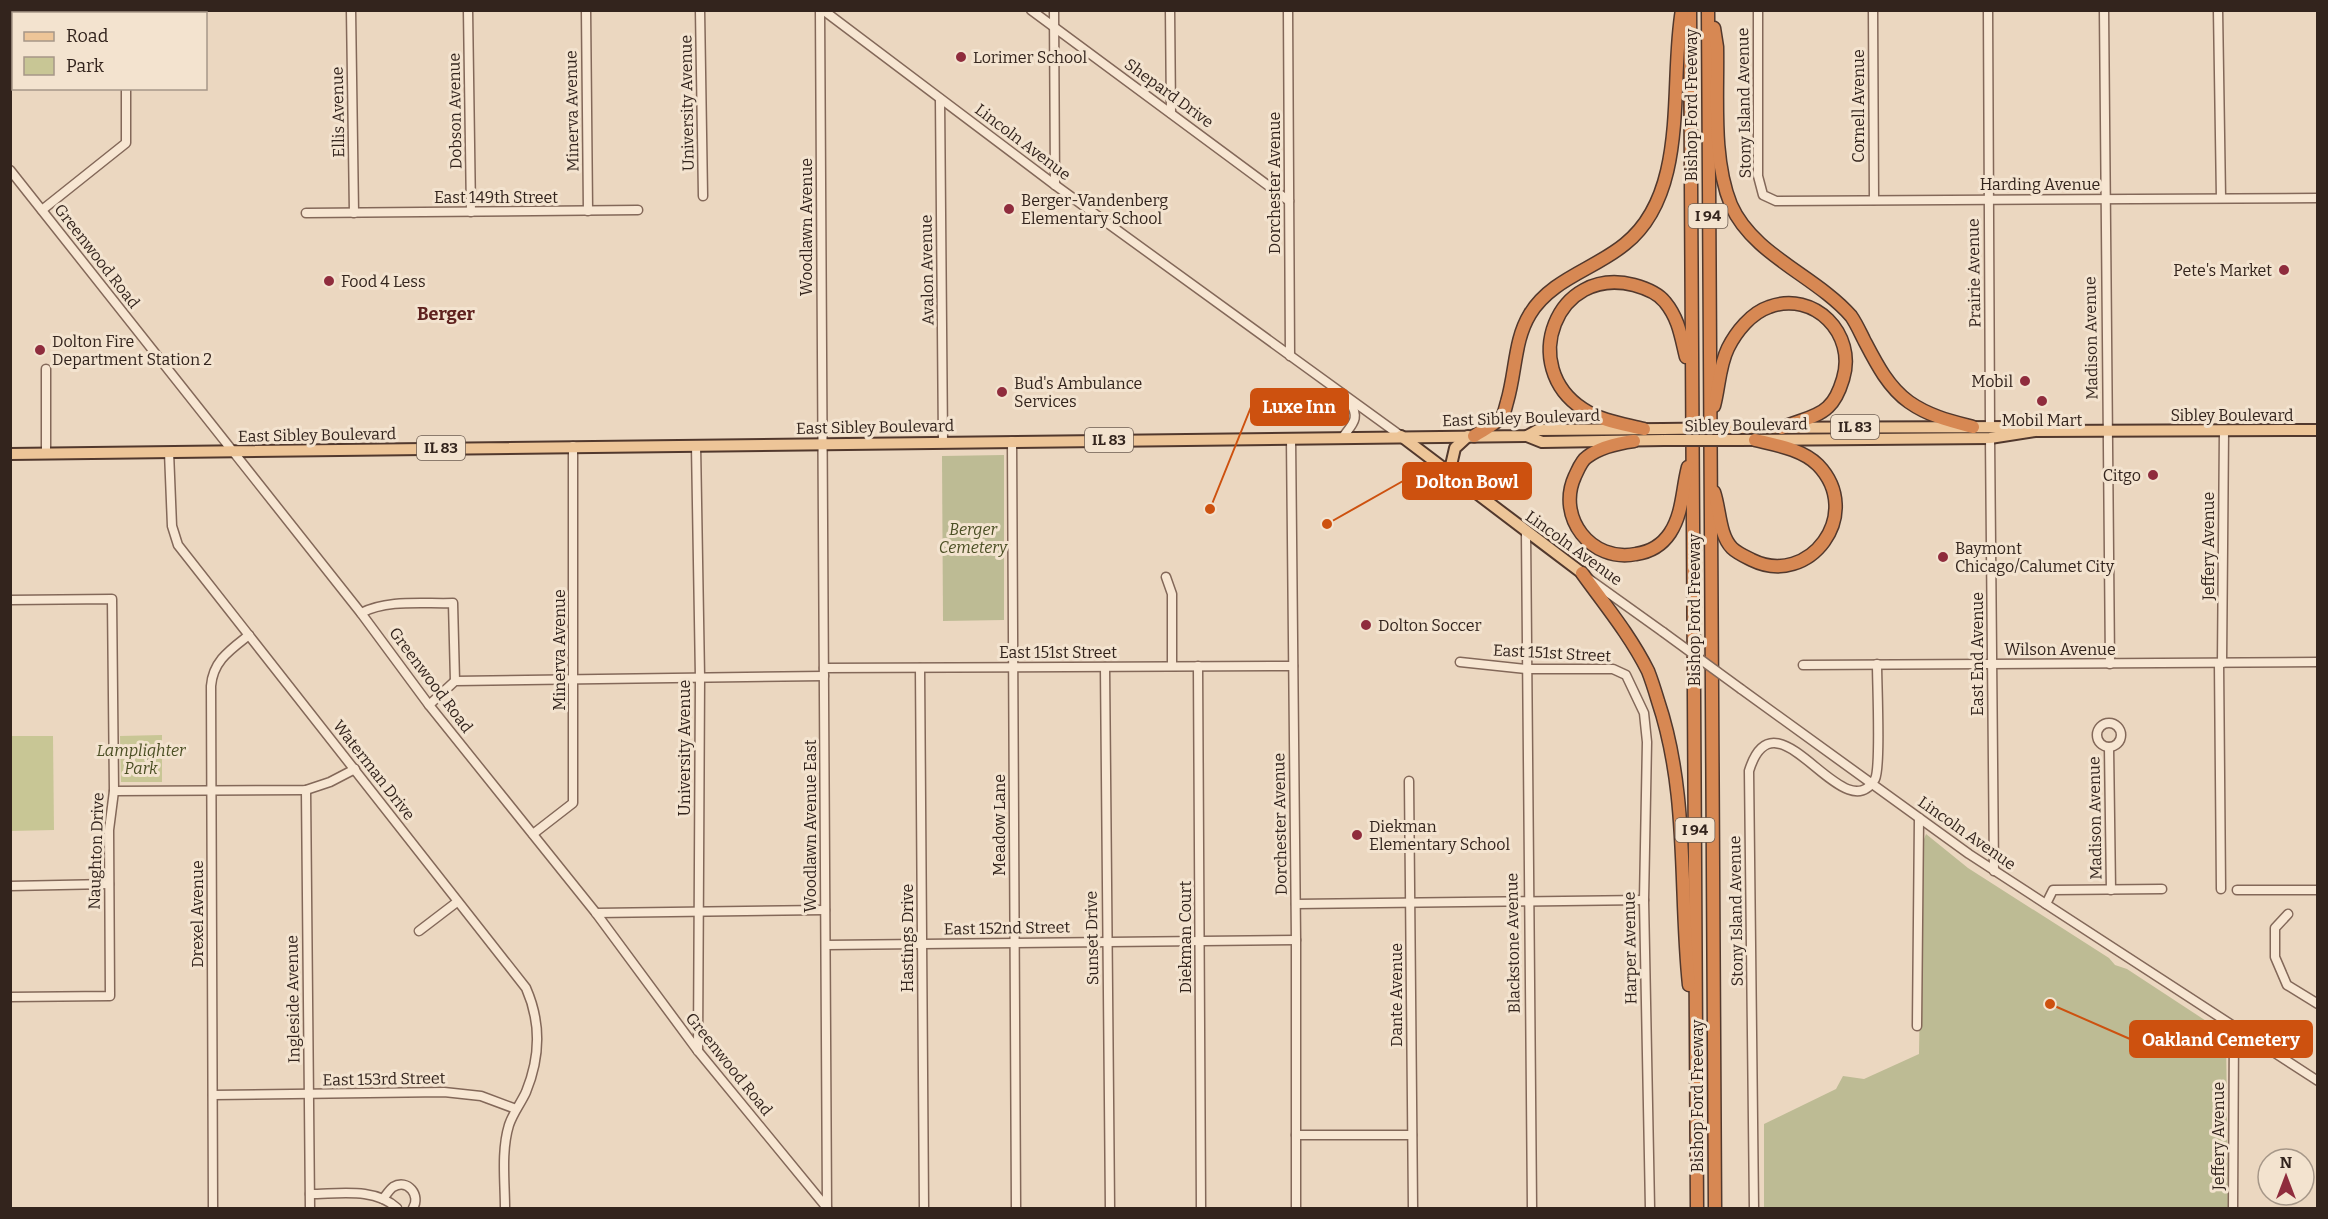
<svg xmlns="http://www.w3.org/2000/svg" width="2328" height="1219" font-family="Bitter,serif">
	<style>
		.green { fill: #c8c695 }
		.cemetery { fill: #bdbb94 }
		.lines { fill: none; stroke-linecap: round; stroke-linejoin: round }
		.minor-casing { stroke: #836859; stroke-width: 11 }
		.major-casing { stroke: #51382d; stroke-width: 14 }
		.highway-casing { stroke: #51382d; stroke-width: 15 }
		.minor { stroke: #f7e6d2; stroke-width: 8 }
		.major { stroke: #edc598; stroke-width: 10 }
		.highway { stroke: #d78853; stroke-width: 12 }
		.minor-bridge-casing { stroke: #836859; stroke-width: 11; stroke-linecap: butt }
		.major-bridge-casing { stroke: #51382d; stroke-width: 14; stroke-linecap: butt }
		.minor-bridge { stroke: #f7e6d2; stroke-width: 8 }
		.major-bridge { stroke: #edc598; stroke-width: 10 }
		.poi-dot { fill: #8f2c3d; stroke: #f3e3cf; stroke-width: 2 }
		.labels { text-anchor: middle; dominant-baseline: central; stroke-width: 6; stroke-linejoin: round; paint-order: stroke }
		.shield { fill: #f3e3cf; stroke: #6d5d52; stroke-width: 1.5 }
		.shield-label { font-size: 15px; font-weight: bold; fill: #33241d }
		.poi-label { font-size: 16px; fill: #33241d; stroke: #f3e3cf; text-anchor: start }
		.street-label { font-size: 16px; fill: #33241d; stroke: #f3e3cf }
		.park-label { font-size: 16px; font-style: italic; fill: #4b4f24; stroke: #f3e3cf }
		.neighbourhood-label { font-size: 18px; font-weight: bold; fill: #5e211e; stroke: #f3e3cf }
		.leader { fill: none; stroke: #cd510f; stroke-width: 2 }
		.callout-dot { fill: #cd510f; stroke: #f3e3cf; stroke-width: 2 }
		.callout { fill: #cd510f; stroke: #cd510f; stroke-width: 2 }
		.callout-label { font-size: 18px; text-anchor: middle; font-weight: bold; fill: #fff }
	</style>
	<rect width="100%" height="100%" fill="#ebd7c0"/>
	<g class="green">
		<polygon points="162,735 162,782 121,782 120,736"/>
		<polygon points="11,736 53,736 54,830 11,831"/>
	</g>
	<g class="cemetery">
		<polygon points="1004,455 1004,620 943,621 942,456"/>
		<polygon points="1926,834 1968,868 2109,958 2115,965 2127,969 2226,1034 2228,1208 1764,1208 1764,1124 1836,1089 1843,1076 1864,1079 1919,1054 1922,844"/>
	</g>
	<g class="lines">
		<defs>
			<g id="minor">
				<polyline points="351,10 354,213"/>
				<polyline points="468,10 471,212"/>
				<polyline points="586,10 588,211"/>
				<polyline points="700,10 703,196"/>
				<polyline points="820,10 827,1208"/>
				<polyline points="823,10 1055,185 1401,436"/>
				<polyline points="1031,10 1289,201"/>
				<polyline points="1054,10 1055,185"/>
				<polyline points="1170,10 1171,113"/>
				<polyline points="1288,10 1290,356"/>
				<polyline points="1758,10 1758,176 1763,195 1776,201 2318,198"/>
				<polyline points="1873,10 1874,200"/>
				<polyline points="1988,10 1990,427"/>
				<polyline points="2104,10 2110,664"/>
				<polyline points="2218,10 2221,198"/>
				<polyline points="127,14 127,10"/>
				<polyline points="940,99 943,442"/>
				<polyline points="10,170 361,613 429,705 596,913 698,1051 827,1208"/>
				<polyline points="42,210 126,143 126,88"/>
				<polyline points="306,213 638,210"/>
				<polyline points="46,369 46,454"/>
				<path d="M1343 437C1353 423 1360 419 1350 402"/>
				<polyline points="1291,438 1296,940 1296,1208"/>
				<polyline points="1990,438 1994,871"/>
				<polyline points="1012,441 1016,1208"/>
				<polyline points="696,445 700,677 698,1051"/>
				<path d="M169 452 172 526 178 545 526 988C541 1022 540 1058 526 1092 521 1103 513 1113 509 1125 501 1151 505 1182 505 1208"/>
				<polyline points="1526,532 1532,1208"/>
				<polyline points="1166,577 1172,594 1172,666"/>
				<polyline points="1589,579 1663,632"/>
				<polyline points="10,600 112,599 114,791 109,830 110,996 10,997"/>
				<path d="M361 613C388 599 423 604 453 603L455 681"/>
				<polyline points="1460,662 1526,669 1613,669 1626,675 1644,713 1647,742 1644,900 1650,1208"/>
				<polyline points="2219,663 2221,889"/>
				<polyline points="2222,663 2224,430"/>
				<polyline points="1803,665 2318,662"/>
				<polyline points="1198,666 1201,1208"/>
				<polyline points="1105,667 1110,1208"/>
				<polyline points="824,668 1293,666"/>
				<polyline points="920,668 924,1208"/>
				<polyline points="1741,689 1969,854 2318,1081"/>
				<polyline points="429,705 455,681 824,676"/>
				<circle cx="2109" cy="735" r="12"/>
				<polyline points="2109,747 2111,890"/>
				<polyline points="1409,781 1413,1208"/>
				<polyline points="306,790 310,1208"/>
				<polyline points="114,791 306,790 330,782 355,769"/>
				<polyline points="533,834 573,803 573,446"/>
				<polyline points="10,886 109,884"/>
				<polyline points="2237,890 2318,890"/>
				<polyline points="1296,904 1644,900"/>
				<polyline points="2046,904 2053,890 2162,889"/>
				<polyline points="596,913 825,910"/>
				<polyline points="2288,914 2275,928 2275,957 2287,985 2318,1004"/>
				<polyline points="419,931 457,902"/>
				<polyline points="826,945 1296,940"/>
				<polyline points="1917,1026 1919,818"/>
				<polyline points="213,1095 444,1092 481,1096 516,1109"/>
				<polyline points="1296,1135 1412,1135"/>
				<path d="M310 1194C339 1194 374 1187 397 1208"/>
				<path d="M383 1199C386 1195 390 1189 393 1187 408 1178 421 1196 413 1208"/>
				<path d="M213 1208 211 686C213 661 230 650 249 635"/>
				<path d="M1754 1208 1749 771C1776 684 1843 833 1875 779 1881 767 1877 684 1877 664"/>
				<polyline points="2233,1208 2234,1027"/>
			</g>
			<g id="major">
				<polyline points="1738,428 2017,427 2038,431 2318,430"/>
				<polyline points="1401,436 1582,573"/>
				<polyline points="1527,436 1542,442 1664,440"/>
				<polyline points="1738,440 1990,438 2035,431"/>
				<polyline points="10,454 1527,436 1538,430 1663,429"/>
				<polyline points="1449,474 1455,448 1468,436"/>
			</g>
			<g id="highway">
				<polyline points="1690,10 1697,1208"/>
				<polyline points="1708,10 1715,1208"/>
				<path d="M1714 28 1717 47C1718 97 1712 159 1731 205 1753 255 1816 276 1851 316 1856 323 1860 332 1864 340 1876 363 1888 387 1909 402 1929 416 1950 421 1973 427"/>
				<path d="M1714 406C1719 388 1719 366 1728 348 1736 332 1751 313 1769 307 1814 290 1857 334 1843 379 1840 389 1836 400 1828 407 1817 418 1796 421 1782 428"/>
				<path d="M1644 429C1624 424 1601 421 1583 409 1518 367 1556 265 1634 285 1645 288 1658 293 1665 302 1679 319 1681 337 1686 357"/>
				<path d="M1474 436C1483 430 1497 424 1503 415 1505 411 1506 405 1507 402 1516 372 1514 340 1530 314 1551 279 1595 269 1625 244 1690 192 1669 83 1682 10"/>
				<path d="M1634 441C1619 443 1600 447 1587 457 1581 461 1578 470 1575 476 1556 517 1591 563 1636 554 1650 552 1662 545 1670 533 1683 513 1682 490 1688 467"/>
				<path d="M1714 492C1720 509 1719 535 1732 548 1737 553 1746 557 1752 560 1809 588 1865 514 1818 465 1802 449 1776 445 1755 440"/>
				<path d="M1582 573C1605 605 1630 635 1648 671 1652 681 1655 691 1658 701 1689 793 1679 890 1689 985"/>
			</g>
		</defs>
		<use href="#minor" class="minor-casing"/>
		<use href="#major" class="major-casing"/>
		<use href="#highway" class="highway-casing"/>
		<use href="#minor" class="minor"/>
		<use href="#major" class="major"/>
		<use href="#highway" class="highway"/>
		<defs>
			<polyline id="minor-bridge" points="1663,632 1741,689"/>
			<g id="major-bridge">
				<polyline points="1663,429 1738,428"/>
				<polyline points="1664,440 1738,440"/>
			</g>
		</defs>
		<use href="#minor-bridge" class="minor-bridge-casing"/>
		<use href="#major-bridge" class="major-bridge-casing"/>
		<use href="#minor-bridge" class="minor-bridge"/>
		<use href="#major-bridge" class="major-bridge"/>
	</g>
	<g class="poi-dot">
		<circle cx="961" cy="57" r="6"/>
		<circle cx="1009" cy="209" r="6"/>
		<circle cx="2284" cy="270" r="6"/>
		<circle cx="329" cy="281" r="6"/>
		<circle cx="40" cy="350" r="6"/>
		<circle cx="2025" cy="381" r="6"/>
		<circle cx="1002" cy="392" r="6"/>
		<circle cx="2042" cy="401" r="6"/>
		<circle cx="2153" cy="475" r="6"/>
		<circle cx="1943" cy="557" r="6"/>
		<circle cx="1366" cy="625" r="6"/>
		<circle cx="1357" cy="835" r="6"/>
	</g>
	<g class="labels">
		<g class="shield">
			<rect x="1688.5" y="204" width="39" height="24" rx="4.5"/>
			<rect x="1831" y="415" width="48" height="24" rx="4.5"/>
			<rect x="1085" y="428" width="48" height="24" rx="4.5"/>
			<rect x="417" y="436" width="48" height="24" rx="4.5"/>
			<rect x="1675.5" y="818" width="39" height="24" rx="4.5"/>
		</g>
		<g class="shield-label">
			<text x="1708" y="216">I 94</text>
			<text x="1855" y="427">IL 83</text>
			<text x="1109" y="440">IL 83</text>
			<text x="441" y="448">IL 83</text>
			<text x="1695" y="830">I 94</text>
		</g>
		<g class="poi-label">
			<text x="973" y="57">Lorimer School</text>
			<text x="1021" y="200">Berger-Vandenberg<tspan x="1021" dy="18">Elementary School</tspan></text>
			<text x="2272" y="270" text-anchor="end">Pete's Market</text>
			<text x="341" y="281">Food 4 Less</text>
			<text x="52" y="341">Dolton Fire<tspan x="52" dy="18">Department Station 2</tspan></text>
			<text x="2013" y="381" text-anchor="end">Mobil</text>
			<text x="1014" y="383">Bud's Ambulance<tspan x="1014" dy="18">Services</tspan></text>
			<text x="2042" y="420" text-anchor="middle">Mobil Mart</text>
			<text x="2141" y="475" text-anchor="end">Citgo</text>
			<text x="1955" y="548">Baymont<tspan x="1955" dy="18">Chicago/Calumet City</tspan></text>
			<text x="1378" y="625">Dolton Soccer</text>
			<text x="1369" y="826">Diekman<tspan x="1369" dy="18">Elementary School</tspan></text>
		</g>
		<g class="street-label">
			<text transform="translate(1169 93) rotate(36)">Shepard Drive</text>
			<text transform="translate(687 103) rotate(-91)">University Avenue</text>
			<text transform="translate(1744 103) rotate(-91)">Stony Island Avenue</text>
			<text transform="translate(1691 105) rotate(-90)">Bishop Ford Freeway</text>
			<text transform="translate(1858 106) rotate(-90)">Cornell Avenue</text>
			<text transform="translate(455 111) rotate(-91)">Dobson Avenue</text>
			<text transform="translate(572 111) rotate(-91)">Minerva Avenue</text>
			<text transform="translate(338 112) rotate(-91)">Ellis Avenue</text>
			<text transform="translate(1023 142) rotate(37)">Lincoln Avenue</text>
			<text transform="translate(1274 183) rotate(-90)">Dorchester Avenue</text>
			<text x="2040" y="184">Harding Avenue</text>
			<text x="496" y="197">East 149th Street</text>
			<text transform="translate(806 227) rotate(-90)">Woodlawn Avenue</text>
			<text transform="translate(97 256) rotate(52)">Greenwood Road</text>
			<text transform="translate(927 270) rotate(-91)">Avalon Avenue</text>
			<text transform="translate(1974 273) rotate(-91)">Prairie Avenue</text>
			<text transform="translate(2091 338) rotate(-91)">Madison Avenue</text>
			<text x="2232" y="415">Sibley Boulevard</text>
			<text transform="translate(1521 418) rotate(-2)">East Sibley Boulevard</text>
			<text transform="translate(1746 425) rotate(-1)">Sibley Boulevard</text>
			<text transform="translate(875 427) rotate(-1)">East Sibley Boulevard</text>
			<text transform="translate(317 435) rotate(-1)">East Sibley Boulevard</text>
			<text transform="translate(2208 546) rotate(-90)">Jeffery Avenue</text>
			<text transform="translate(1574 548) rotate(36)">Lincoln Avenue</text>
			<text transform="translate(1694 610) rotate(-90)">Bishop Ford Freeway</text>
			<text x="2060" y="649">Wilson Avenue</text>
			<text transform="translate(559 650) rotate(-90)">Minerva Avenue</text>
			<text x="1058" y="652">East 151st Street</text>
			<text transform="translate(1552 653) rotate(3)">East 151st Street</text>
			<text transform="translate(1977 654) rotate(-90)">East End Avenue</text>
			<text transform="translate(431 680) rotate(53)">Greenwood Road</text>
			<text transform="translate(684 748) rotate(-90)">University Avenue</text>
			<text transform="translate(374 770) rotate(52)">Waterman Drive</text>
			<text transform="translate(2095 818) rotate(-91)">Madison Avenue</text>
			<text transform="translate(1280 824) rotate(-91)">Dorchester Avenue</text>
			<text transform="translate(999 825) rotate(-90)">Meadow Lane</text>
			<text transform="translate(810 826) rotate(-90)">Woodlawn Avenue East</text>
			<text transform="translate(1967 833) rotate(35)">Lincoln Avenue</text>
			<text transform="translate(96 851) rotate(-88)">Naughton Drive</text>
			<text transform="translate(1736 911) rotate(-91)">Stony Island Avenue</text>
			<text transform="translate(197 914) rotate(-90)">Drexel Avenue</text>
			<text transform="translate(1007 928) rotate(-1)">East 152nd Street</text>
			<text transform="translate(1185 937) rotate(-90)">Diekman Court</text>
			<text transform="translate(907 938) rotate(-90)">Hastings Drive</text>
			<text transform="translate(1092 938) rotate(-91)">Sunset Drive</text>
			<text transform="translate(1513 943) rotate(-91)">Blackstone Avenue</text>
			<text transform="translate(1630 948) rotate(-91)">Harper Avenue</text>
			<text transform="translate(1396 995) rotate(-90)">Dante Avenue</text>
			<text transform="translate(293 999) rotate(-91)">Ingleside Avenue</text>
			<text transform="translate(729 1064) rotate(51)">Greenwood Road</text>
			<text transform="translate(384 1079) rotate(-1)">East 153rd Street</text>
			<text transform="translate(1697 1096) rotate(-90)">Bishop Ford Freeway</text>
			<text transform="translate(2218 1136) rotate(-90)">Jeffery Avenue</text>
		</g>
		<g class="park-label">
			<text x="973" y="529">Berger<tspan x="973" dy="18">Cemetery</tspan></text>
			<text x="141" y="750">Lamplighter<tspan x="141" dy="18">Park</tspan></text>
		</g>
		<g class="neighbourhood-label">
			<text x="446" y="314">Berger</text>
		</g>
	</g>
	<path class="leader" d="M1210 509L1251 407M1327 524L1403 481M2050 1004L2130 1039"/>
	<g class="callout-dot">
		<circle cx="1210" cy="509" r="6"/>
		<circle cx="1327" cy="524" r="6"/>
		<circle cx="2050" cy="1004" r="6"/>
	</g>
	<g class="callout">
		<rect x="1251" y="389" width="97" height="36" rx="6"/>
		<rect x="1403" y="463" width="128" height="36" rx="6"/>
		<rect x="2130" y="1021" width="182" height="36" rx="6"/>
	</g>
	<g class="callout-label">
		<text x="1299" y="413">Luxe Inn</text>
		<text x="1467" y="488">Dolton Bowl</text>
		<text x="2221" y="1046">Oakland Cemetery</text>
	</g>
	<rect width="2328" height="1219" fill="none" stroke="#33241d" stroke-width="24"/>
	<rect x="12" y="12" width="195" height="78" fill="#f3e3cf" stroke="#a69788" stroke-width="1.5"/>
	<rect x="24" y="32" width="30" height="9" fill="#edc598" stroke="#a69788" stroke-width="1.5"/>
	<text x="66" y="42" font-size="18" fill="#33241d">Road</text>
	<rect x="24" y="57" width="30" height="18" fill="#c8c695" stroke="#a69788" stroke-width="1.5"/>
	<text x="66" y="72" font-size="18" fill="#33241d">Park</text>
	<g transform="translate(2286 1177)"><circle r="28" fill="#f3e3cf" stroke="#a69788" stroke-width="1.5"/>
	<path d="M0-4.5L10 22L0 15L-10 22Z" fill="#8f2c3d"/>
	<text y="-9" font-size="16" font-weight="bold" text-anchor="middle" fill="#33241d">N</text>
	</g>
</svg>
